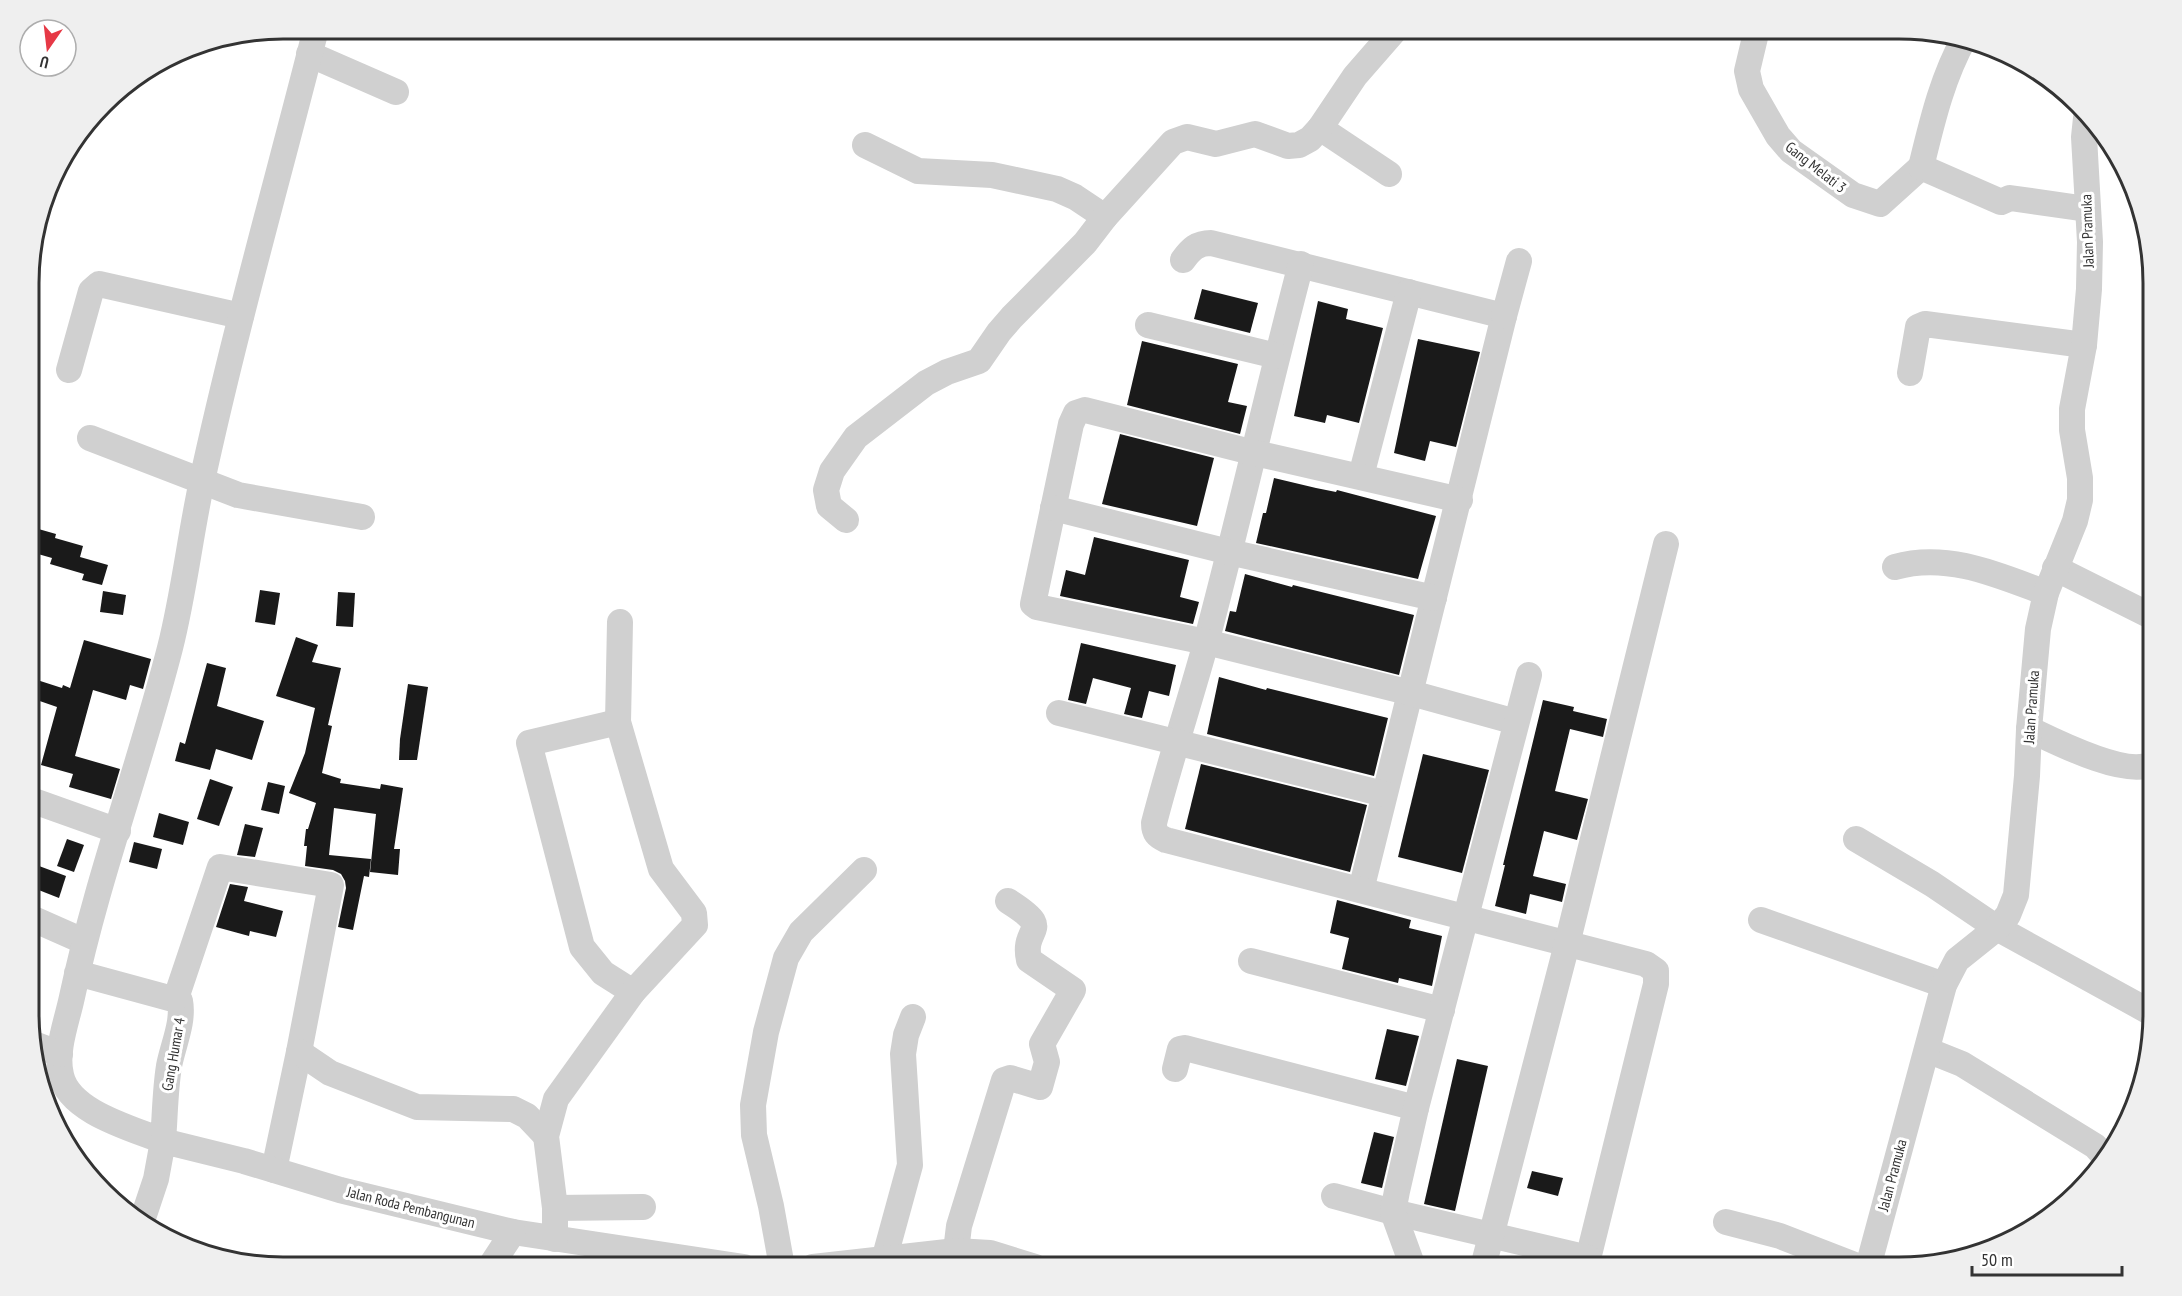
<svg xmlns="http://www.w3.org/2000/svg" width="2182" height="1296" font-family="'PT Sans Narrow',sans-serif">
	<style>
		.building { fill: #1a1a1a }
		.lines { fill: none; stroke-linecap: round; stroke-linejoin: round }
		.minor { stroke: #d0d0d0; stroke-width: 26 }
		.labels { text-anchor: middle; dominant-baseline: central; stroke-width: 6; stroke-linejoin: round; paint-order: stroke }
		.street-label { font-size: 15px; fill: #333; stroke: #fff }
		.rim { fill: none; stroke: #333; stroke-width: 3 }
	</style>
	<rect width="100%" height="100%" fill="#fff"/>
	<g class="building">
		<polygon points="1202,289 1258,303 1250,333 1194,319"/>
		<polygon points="1318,301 1348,309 1346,319 1383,328 1359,423 1327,415 1325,423 1294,416"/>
		<polygon points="1418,339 1480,352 1456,447 1430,441 1425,461 1394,453"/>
		<polygon points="1142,341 1238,364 1228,402 1247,406 1240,434 1127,405"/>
		<polygon points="1120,434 1214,458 1197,526 1102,504"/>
		<polygon points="1274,478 1316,488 1336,492 1337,490 1436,516 1418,579 1256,543 1263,513 1266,513"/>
		<polygon points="35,528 56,534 55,538 83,546 80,557 108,565 102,585 82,580 84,574 50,564 52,558 31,552"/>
		<polygon points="1094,537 1189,560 1180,597 1199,602 1193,624 1060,596 1066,570 1085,575"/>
		<polygon points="1245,574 1292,587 1293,585 1414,615 1399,675 1225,631 1230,611 1236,612"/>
		<polygon points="260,590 280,593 275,625 255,622"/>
		<polygon points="103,591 126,595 123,615 100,612"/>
		<polygon points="338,592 355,593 353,627 336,626"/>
		<polygon points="296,637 318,645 312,662 341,668 328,725 332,726 322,773 341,779 340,783 380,789 381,784 403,788 394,849 400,849 398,875 370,872 376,814 334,808 329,855 371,859 369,877 364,876 353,930 338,927 346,888 345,881 341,874 333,870 305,866 307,846 304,846 306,829 308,829 316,803 289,793 305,753 315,708 276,696"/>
		<polygon points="84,640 151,659 143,689 130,685 126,700 93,690 75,756 120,769 111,799 69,787 73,774 41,765 57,707 31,698 31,678 62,688 63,685 70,688"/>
		<polygon points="1081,643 1176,665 1169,696 1149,691 1142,718 1124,714 1131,688 1093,678 1086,704 1068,700"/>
		<polygon points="207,663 226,668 217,706 264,721 252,760 216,749 210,770 175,761 180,742 185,744"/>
		<polygon points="1219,677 1266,690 1267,688 1388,718 1374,776 1207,734"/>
		<polygon points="408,684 428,687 417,760 399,760 400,739"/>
		<polygon points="1543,700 1574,707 1573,711 1607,719 1603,737 1570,729 1555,791 1588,799 1577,840 1544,831 1533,876 1566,884 1562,902 1530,894 1526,914 1495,906 1505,865 1503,865"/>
		<polygon points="1423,754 1489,770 1462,873 1398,857"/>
		<polygon points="1201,764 1367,805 1350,872 1185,829"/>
		<polygon points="210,779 233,787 219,826 197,819"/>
		<polygon points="268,782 285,786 279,814 261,810"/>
		<polygon points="159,813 189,822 183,845 153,837"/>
		<polygon points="245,824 263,828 255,857 237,855"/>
		<polygon points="67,839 84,845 74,872 57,866"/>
		<polygon points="134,842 162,849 157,869 129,862"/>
		<polygon points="31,863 66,876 59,898 31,887"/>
		<polygon points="230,884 248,887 244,901 283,911 276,937 250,931 249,936 216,927"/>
		<polygon points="1337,900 1411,920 1409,928 1442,936 1432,986 1399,978 1398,983 1342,969 1349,938 1330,933"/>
		<polygon points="1387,1029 1419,1036 1406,1086 1375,1079"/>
		<polygon points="1457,1059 1488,1066 1455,1211 1424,1204"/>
		<polygon points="1374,1132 1394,1137 1382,1188 1361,1183"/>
		<polygon points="1532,1171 1563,1178 1558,1196 1527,1188"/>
	</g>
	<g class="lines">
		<g class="minor">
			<polyline points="1757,29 1747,71 1751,89 1778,136 1791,151 1853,195 1880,204 1921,167"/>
			<polyline points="309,54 396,92"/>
			<polyline points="1320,128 1389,174"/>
			<polyline points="865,145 918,171 992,175 1057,189 1075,197 1105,217"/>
			<polyline points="1921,167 2001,202 2010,198 2087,209"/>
			<path d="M1921 167C1932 122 1942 78 1965 37"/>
			<path d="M1183 260C1191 249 1197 243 1211 243L1504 316 1361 890"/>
			<path d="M1301 264C1268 389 1240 515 1207 639 1190 701 1170 761 1154 823 1154 833 1157 836 1166 840L1646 964 1656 971V984L1586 1267"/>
			<polyline points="1504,316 1519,261"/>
			<polyline points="1148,325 1277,356"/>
			<polyline points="69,370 91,291 99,284 241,316"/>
			<polyline points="1910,373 1918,327 1925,324 2084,345"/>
			<polyline points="90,438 238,495 362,517"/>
			<polyline points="1361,476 1409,292"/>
			<polyline points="1460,500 1255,453 1085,410 1076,413 1071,424 1033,604 1037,607 1206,642 1411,693 1516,722"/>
			<polyline points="1053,508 1229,552 1434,598"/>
			<polyline points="846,520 829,506 826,490 832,471 856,437 926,383 947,372 979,361 999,332 1012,317 1085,243 1105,217 1173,142 1187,137 1216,144 1255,134 1288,146 1299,145 1310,139 1320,128 1355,76 1396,29"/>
			<path d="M1895 567C1947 552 1998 575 2046 593"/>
			<polyline points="2055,568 2153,617"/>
			<polyline points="1059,713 1384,794"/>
			<polyline points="618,722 529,743 582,947 603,973 633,992"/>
			<path d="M2029 729C2054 741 2128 779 2153 763"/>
			<polyline points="31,800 118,831"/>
			<polyline points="1856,839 1932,884 1997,928 2148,1011"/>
			<polyline points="31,918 83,941"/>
			<polyline points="1761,920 1944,985"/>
			<polyline points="1251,961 1442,1010"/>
			<path d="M77 973 180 1001C184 1022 173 1045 169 1066 165 1091 165 1116 163 1141 131 1128 69 1112 61 1075 55 1051 67 1021 72 997 97 879 140 765 170 648 184 593 190 536 202 481 235 329 278 179 316 29"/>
			<polyline points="176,998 220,867 331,885 299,1052 274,1170"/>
			<polyline points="31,1043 60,1054"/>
			<polyline points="1927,1050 1962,1064 2095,1146 2106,1158"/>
			<polyline points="299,1052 330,1073 417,1107 513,1109 527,1116 546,1136"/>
			<polyline points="1175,1069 1180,1049 1185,1048 1416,1108"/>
			<polyline points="1334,1196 1393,1212 1588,1258"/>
			<polyline points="555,1208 643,1207"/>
			<polyline points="142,1221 156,1179 163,1141 244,1161 340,1190 513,1232 744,1267"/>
			<polyline points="1726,1222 1780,1236 1860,1267"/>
			<polyline points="555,1239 555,1208 546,1136 556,1099 633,992 695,925 694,913 661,869 618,722 620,622"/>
			<path d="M956 1251 959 1226 1004 1080 1010 1078 1040 1087 1047 1062 1042 1044 1073 990 1029 960C1021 925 1057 932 1008 901"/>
			<polyline points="884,1260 910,1165 903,1054 906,1035 913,1017"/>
			<polyline points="490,1267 513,1232"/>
			<polyline points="782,1267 771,1206 754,1135 753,1105 766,1032 786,958 801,932 864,870"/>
			<polyline points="813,1267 956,1251 990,1253 1035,1267"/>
			<polyline points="1413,1267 1393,1212 1397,1191 1416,1108 1529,675"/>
			<polyline points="1483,1267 1567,944 1666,544"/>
			<polyline points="1868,1267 1944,985 1957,960 1997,928 2008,915 2016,895 2027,776 2029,729 2038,629 2046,593 2075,521 2080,500 2080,478 2072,430 2072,409 2084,345 2089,289 2090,242 2084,137 2086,118"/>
		</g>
	</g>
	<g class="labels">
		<g class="street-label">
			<text transform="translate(1816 167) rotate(38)">Gang Melati 3</text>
			<text transform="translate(2087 231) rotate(-92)">Jalan Pramuka</text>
			<text transform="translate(2031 707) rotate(-86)">Jalan Pramuka</text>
			<text transform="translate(173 1054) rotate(-80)">Gang Humar 4</text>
			<text transform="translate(1892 1175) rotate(-75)">Jalan Pramuka</text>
			<text transform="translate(411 1207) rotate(14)">Jalan Roda Pembangunan</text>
		</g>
	</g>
	<path d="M0 0H2182V1296H0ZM283 39H1899A244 244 0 0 1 2143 283V1013A244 244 0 0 1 1899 1257H283A244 244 0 0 1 39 1013V283A244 244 0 0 1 283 39Z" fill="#efefef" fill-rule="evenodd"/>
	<path class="rim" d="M283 39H1899A244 244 0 0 1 2143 283V1013A244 244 0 0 1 1899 1257H283A244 244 0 0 1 39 1013V283A244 244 0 0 1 283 39Z"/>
	<g transform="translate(48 48) rotate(194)"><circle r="28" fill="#ffffff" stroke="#adadad" stroke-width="1.5"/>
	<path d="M0-4.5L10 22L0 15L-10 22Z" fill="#e63946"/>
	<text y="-9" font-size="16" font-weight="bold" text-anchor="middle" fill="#333333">U</text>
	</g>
	<path d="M1972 1266v9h150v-9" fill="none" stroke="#333333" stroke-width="3"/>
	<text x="1981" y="1266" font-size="18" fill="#333333" stroke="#ffffff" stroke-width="4.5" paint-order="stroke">50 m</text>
</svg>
